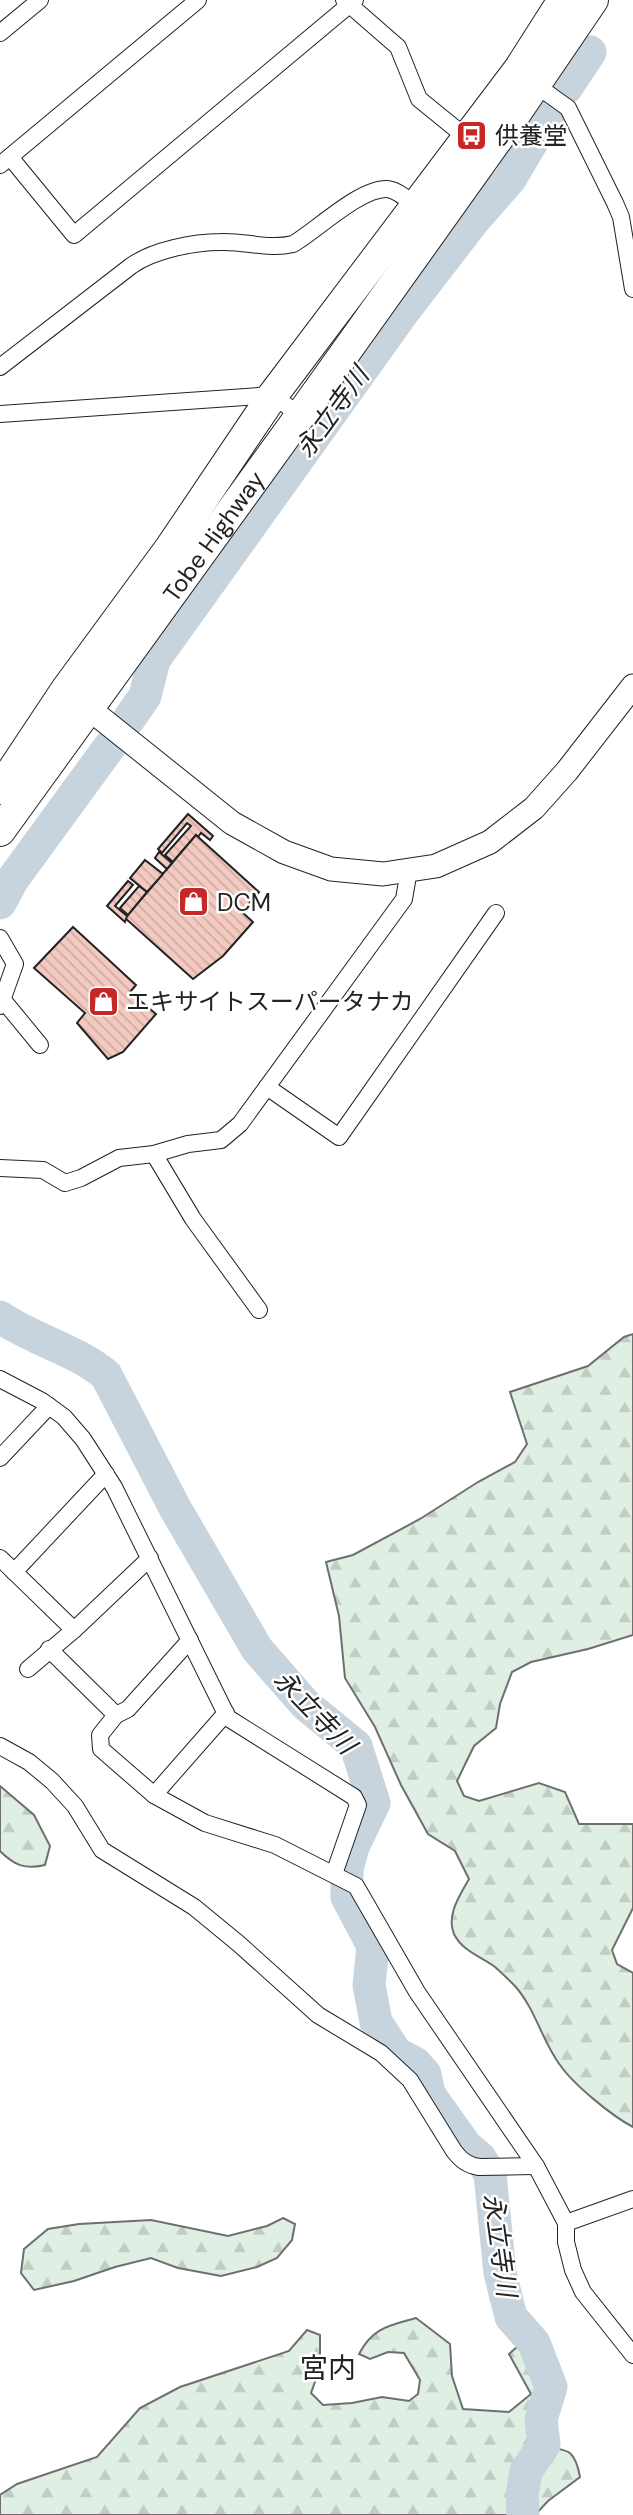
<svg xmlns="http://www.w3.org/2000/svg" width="633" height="2515" font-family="'DM Sans','Noto Sans JP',sans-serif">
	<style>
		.forest { fill: url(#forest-firs); stroke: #6f6f6f; stroke-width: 2 }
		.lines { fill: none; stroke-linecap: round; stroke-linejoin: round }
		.river { stroke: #c7d3dd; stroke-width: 33 }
		.building { fill: url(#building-back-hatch); stroke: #222; stroke-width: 2 }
		.street-casing { stroke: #222; stroke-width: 18 }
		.secondary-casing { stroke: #222; stroke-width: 25 }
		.highway-casing { stroke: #222; stroke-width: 32 }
		.street { stroke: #fff; stroke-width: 16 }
		.secondary { stroke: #fff; stroke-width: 23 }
		.highway { stroke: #fff; stroke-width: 30 }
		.labels { text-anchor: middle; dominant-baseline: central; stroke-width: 5; stroke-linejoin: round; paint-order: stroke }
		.poi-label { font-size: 24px; fill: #222; stroke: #fff; text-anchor: start }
		.street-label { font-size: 24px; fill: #222; stroke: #fff }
		.water-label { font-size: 26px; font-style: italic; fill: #222; stroke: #fff }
		.quarter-label { font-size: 28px; fill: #222; stroke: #fff }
	</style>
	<defs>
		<pattern id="forest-firs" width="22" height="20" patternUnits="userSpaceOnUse" patternTransform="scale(1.75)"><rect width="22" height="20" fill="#e0efe3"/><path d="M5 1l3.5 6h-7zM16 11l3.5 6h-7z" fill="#c0cdc2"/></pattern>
		<pattern id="building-back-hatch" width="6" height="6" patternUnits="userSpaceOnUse" patternTransform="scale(1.75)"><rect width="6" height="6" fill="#f3c9c0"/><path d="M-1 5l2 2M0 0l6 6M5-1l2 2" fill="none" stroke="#d0aca5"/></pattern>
	</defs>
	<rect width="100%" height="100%" fill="#fff"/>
	<g class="forest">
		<path d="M633 1334V1635L588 1649 531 1662 512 1672 500 1704 496 1728 474 1746 457 1781 464 1796 479 1801 539 1783 565 1792 579 1824H633V1908L612 1950 617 1964 633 1973V2127C612 2116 574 2085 560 2065 542 2041 536 2010 515 1986 509 1980 502 1973 495 1967 482 1957 462 1951 454 1934 446 1915 460 1895 469 1879L455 1851 428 1834 401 1785 375 1727 345 1678 339 1616 326 1562 353 1555 420 1519 478 1482 515 1462 527 1444 510 1392 588 1366 624 1337Z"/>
		<path d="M0 1786 34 1815 50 1846 45 1865C25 1870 14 1865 0 1851Z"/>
		<polygon points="283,2218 295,2224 292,2240 277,2258 257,2267 221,2276 178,2268 151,2258 115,2267 74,2281 34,2290 21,2273 24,2249 48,2229 79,2224 151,2220 228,2236 267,2226"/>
		<path d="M416 2318 450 2344 452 2376 463 2409 509 2412 531 2394 509 2354 518 2346 531 2356 547 2388 534 2437C554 2461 572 2433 580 2477L548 2501 535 2515H0V2495L17 2484 97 2457 140 2408 180 2387 289 2351 307 2330 320 2335V2368L311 2393 323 2405 352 2403 382 2397 409 2401 418 2394 420 2380 404 2353 388 2352 370 2359 359 2354C373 2327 389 2326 416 2318Z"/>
	</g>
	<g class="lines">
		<g class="river">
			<polyline points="566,88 590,52"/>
			<polyline points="129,719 145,696 154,660 404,311 474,220 510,179 549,113"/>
			<polyline points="0,903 13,879 110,746"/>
			<path d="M0 1317C33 1340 75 1349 106 1375L175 1508 257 1649 306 1705 356 1746 374 1803 353 1847 347 1869V1897L373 1946 369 1985 376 2022 396 2053 415 2063 425 2074 429 2094 466 2146 480 2158 490 2174 500 2273 511 2317 534 2343 551 2387 541 2419 544 2445 526 2471 522 2495 523 2515"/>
		</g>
	</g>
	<g class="building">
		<polygon points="188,814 213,836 210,840 201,833 198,837 196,835 173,862 165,855 191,826 187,823 162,853 158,849"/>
		<polygon points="196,835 259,892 242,912 253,922 223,956 193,979 125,918"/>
		<polygon points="159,852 172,863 167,869 155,858"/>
		<polygon points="145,860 163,874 147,892 130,878"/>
		<polygon points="128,881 133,885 115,906 127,916 125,922 107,906"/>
		<polygon points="139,886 147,892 128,915 120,908"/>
		<polygon points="73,927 136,985 130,992 156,1014 123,1052 108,1059 77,1023 85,1013 34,968"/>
	</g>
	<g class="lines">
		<defs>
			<g id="street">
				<polyline points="344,0 398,47 419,99 467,138"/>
				<polyline points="0,33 40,0"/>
				<polyline points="536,85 568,108 615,203 621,217 633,289"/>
				<polyline points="10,157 74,235 355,0"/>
				<polyline points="0,165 198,0"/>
				<path d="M0 367 131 266C153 250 194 242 221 242 246 241 269 250 293 244 317 230 360 188 387 189 399 190 410 202 419 209"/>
				<polyline points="0,414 273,395 300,416"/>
				<polyline points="0,938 15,964 0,1006"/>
				<polyline points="3,1000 40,1045"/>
				<polyline points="267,1087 339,1137 496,913"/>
				<polyline points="154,1154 193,1219 259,1310"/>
				<polyline points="0,1168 43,1170 65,1183 81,1178 119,1158 154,1154 188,1144 221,1140 240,1124 404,899 409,870"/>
				<polyline points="0,1379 42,1401 64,1417 83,1439 114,1487 228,1718 354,1797 358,1805 334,1874"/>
				<polyline points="0,1458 49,1406"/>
				<polyline points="0,1558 74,1630"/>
				<polyline points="14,1572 106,1474"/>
				<polyline points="190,1640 128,1709 116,1715 100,1735 101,1749 154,1795 205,1823 275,1845 356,1886 417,1992 536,2166 566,2223 566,2242 573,2270 583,2292 633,2355"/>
				<polyline points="49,1649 116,1715"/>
				<polyline points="28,1669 74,1630 150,1558"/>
				<path d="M0 1746 29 1762 52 1781 75 1806 102 1850 194 1907 239 1944 318 2015 381 2053 410 2080 454 2151C461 2160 467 2165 479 2167L536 2166"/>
				<polyline points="154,1795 226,1713"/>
				<polyline points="566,2223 633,2199"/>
			</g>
			<polyline id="secondary" points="77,699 232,823 284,852 331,869 383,874 436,866 490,842 534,808 567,771 633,686"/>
			<g id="highway">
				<polyline points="0,789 65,691 170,548 273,395 519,69 563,0"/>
				<path id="s1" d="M0 831 300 416 512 119 593 0"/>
			</g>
		</defs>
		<use href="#street" class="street-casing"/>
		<use href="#secondary" class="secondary-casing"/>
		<use href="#highway" class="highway-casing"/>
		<use href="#street" class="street"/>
		<use href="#secondary" class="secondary"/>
		<use href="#highway" class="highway"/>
	</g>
	<defs>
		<symbol id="bus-square" viewBox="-11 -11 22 22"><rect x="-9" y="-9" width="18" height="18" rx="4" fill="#c62828" stroke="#fff"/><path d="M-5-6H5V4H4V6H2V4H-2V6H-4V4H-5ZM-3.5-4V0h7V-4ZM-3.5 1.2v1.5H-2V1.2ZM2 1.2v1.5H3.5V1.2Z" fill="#fff"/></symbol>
		<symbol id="shop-square" viewBox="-11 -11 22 22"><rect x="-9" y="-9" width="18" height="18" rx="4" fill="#c62828" stroke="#fff"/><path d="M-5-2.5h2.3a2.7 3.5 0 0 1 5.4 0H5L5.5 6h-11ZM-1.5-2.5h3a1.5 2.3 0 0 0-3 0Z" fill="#fff"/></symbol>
	</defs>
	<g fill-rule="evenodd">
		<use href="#bus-square" x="454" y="118" width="35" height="35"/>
		<use href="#shop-square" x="176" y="884" width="35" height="35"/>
		<use href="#shop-square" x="86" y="984" width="35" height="35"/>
	</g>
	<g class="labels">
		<g class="poi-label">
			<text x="495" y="135">供養堂</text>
			<text x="217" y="902">DCM</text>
			<text x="126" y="1001">エキサイトスーパータナカ</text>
		</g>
		<g class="street-label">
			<text stroke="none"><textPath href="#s1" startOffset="364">Tobe Highway</textPath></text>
		</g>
		<g class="water-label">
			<text transform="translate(332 412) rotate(-54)">永立寺川</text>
			<text transform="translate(315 1712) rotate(46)">永立寺川</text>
			<text transform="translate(500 2245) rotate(82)">永立寺川</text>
		</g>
		<g class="quarter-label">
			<text x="328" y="2368">宮内</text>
		</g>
	</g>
</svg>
